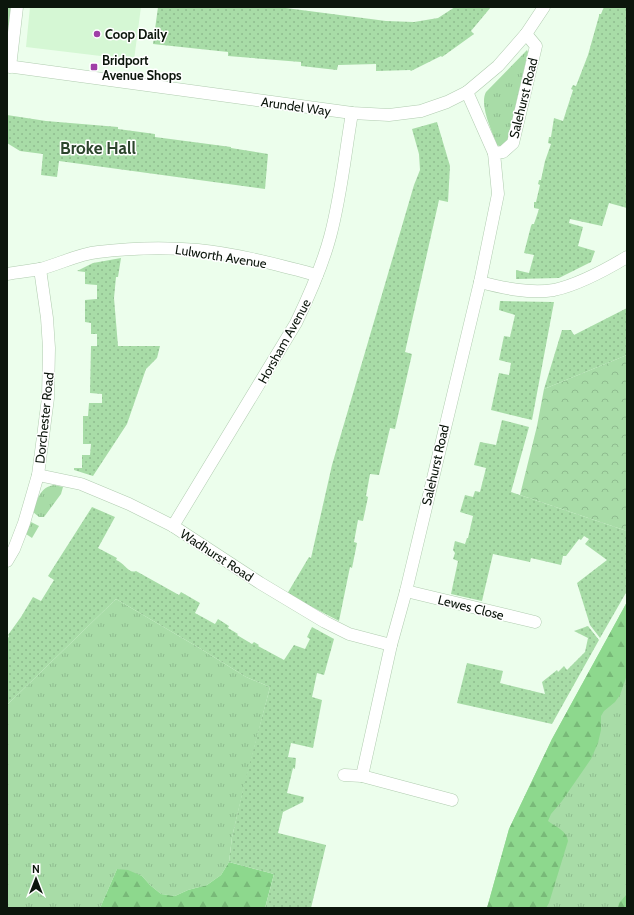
<svg xmlns="http://www.w3.org/2000/svg" width="634" height="915" font-family="Cabin,sans-serif">
	<style>
		.built { fill: #d5f7d4 }
		.grass { fill: url(#grass-tufts) }
		.forest { fill: url(#forest-firs) }
		.park { fill: url(#park-crowns) }
		.garden { fill: url(#garden-dots) }
		.lines { fill: none; stroke-linecap: round; stroke-linejoin: round }
		.minor-casing { stroke: #b1ccb0; stroke-width: 13 }
		.minor { stroke: #fff; stroke-width: 12 }
		.poi-dot { fill: #9f3fa7; stroke: #fff; stroke-width: 1.5 }
		.labels { text-anchor: middle; dominant-baseline: central; stroke-width: 3; stroke-linejoin: round; paint-order: stroke }
		.poi-label { font-size: 13px; font-weight: bold; fill: #0c160c; stroke: #fff; text-anchor: start }
		.street-label { font-size: 13px; fill: #0c160c; stroke: #fff }
		.district-label { font-size: 17px; font-weight: bold; fill: #2d452d; stroke: #fff }
	</style>
	<defs>
		<pattern id="grass-tufts" width="24" height="20" patternUnits="userSpaceOnUse"><rect width="24" height="20" fill="#a8dca7"/><path d="M3 7l-1-3M5 7V3M7 7l1-3M15 17l-1-3M17 17v-4M19 17l1-3" fill="none" stroke="#8fbc8f"/></pattern>
		<pattern id="forest-firs" width="22" height="20" patternUnits="userSpaceOnUse"><rect width="22" height="20" fill="#8dd88d"/><path d="M5 1l3.5 6h-7zM16 11l3.5 6h-7z" fill="#78b978"/></pattern>
		<pattern id="park-crowns" width="20" height="18" patternUnits="userSpaceOnUse"><rect width="20" height="18" fill="#a8dca7"/><path d="M2 6a3 3 0 1 1 6 0M12 15a3 3 0 1 1 6 0" fill="none" stroke="#8fbc8f"/></pattern>
		<pattern id="garden-dots" width="8" height="8" patternUnits="userSpaceOnUse"><rect width="8" height="8" fill="#a8dca7"/><path d="M2 2h.1M6 6h.1" fill="none" stroke="#8fbc8f" stroke-width="1.8" stroke-linecap="round"/></pattern>
	</defs>
	<rect width="100%" height="100%" fill="#ecfeec"/>
	<polygon class="built" points="30,7 141,7 134,60 26,47"/>
	<g class="grass">
		<polygon points="7,7 12,7 7,44"/>
		<path d="M527 50 528 52 507 142 501 147 497 145C492 131 479 105 486 92Z"/>
		<path d="M54 485 63 487 61 494 44 517H39L33 512C37 500 40 487 54 485Z"/>
		<polygon points="31,522 39,526 32,538 26,534"/>
		<polygon points="116,599 201,649 246,677 270,687 243,791 232,837 229,862 221,875 207,885 188,890 175,896 161,894 150,885 142,876 117,869 100,908 7,908 7,705"/>
		<polygon points="627,602 627,908 487,908 509,829 552,739"/>
	</g>
	<g class="forest">
		<path d="M627 602V675L620 695 615 702 604 711 601 716V730L598 743 591 759 562 801 551 814 548 821C556 827 567 831 568 841L549 903 546 908H487L509 829 552 739Z"/>
		<polygon points="229,862 274,874 265,908 100,908 117,869 128,870 142,876 150,885 161,894 175,896 188,890 207,885 221,875"/>
		<polygon points="627,894 627,908 618,908 619,903"/>
	</g>
	<polygon class="park" points="627,355 627,531 520,495 537,426 544,389"/>
	<g class="garden">
		<polygon points="158,7 278,7 386,21 414,22 438,18 455,7 491,7 471,31 474,34 442,57 441,56 411,71 410,70 376,71 376,64 338,65 337,70 301,66 301,62 228,56 228,52 153,44"/>
		<polygon points="604,7 627,7 627,208 609,203 602,226 570,219 569,223 583,227 578,246 595,251 591,262 559,278 516,279 516,270 529,273 534,255 524,253 531,226 532,224 534,224 539,209 534,208 534,202 536,202 540,185 538,184 539,180 541,180 545,161 551,144 548,143 549,137 551,137 554,118 563,121 573,90 571,89 573,85 576,86 588,55 599,16 599,14 601,14"/>
		<polygon points="7,115 46,121 118,127 118,129 155,134 155,137 231,147 231,148 268,154 265,189 59,161 57,177 41,175 43,154 20,151 7,143"/>
		<polygon points="437,122 450,166 448,202 439,200 405,352 412,354 395,429 390,428 379,475 370,474 366,496 368,497 363,521 358,520 354,542 357,543 352,568 350,567 339,621 287,594 309,557 311,558 332,465 414,185 420,170 419,154 412,129"/>
		<polygon points="121,258 118,277 116,277 114,298 118,346 160,346 157,358 146,369 127,424 93,476 74,470 74,468 82,468 82,455 90,455 91,444 83,444 83,416 88,416 89,403 102,403 102,394 90,393 91,346 97,346 97,334 91,334 91,323 85,322 85,300 97,299 97,285 85,284 85,272 77,271 93,263"/>
		<polygon points="500,301 554,302 532,420 491,410 499,373 509,375 511,363 499,360 504,336 510,337 515,315 499,310"/>
		<polygon points="627,308 627,355 544,389 562,330 571,330 574,335"/>
		<polygon points="502,420 529,427 511,492 627,531 627,591 600,638 590,625 577,583 607,560 585,544 589,539 584,536 581,540 579,539 566,556 563,556 561,565 531,558 530,562 493,554 482,601 451,594 458,561 453,559 455,553 453,550 455,541 465,544 467,538 468,538 473,516 460,512 465,495 473,497 475,491 480,492 486,468 474,465 480,442 496,445"/>
		<path d="M92 507 115 517 98 548 117 558 116 560C125 563 128 574 136 571L179 595 181 592 200 603 195 613 215 624 218 619 229 626 228 628 238 634 237 635 252 644 254 642 259 645 258 646 284 660 294 645 305 649 310 639 307 637 312 627 334 639 324 675 317 673 312 697 322 700 313 748 291 743 288 757 296 758 295 769 293 768 287 793 304 797 303 802 283 812 278 833 326 845 311 908H265L274 874 229 862 232 837 245 781 270 687 246 677 201 649 116 599 7 705V640L9 636 8 635 21 617 33 597 41 601 54 580 48 576Z"/>
		<polygon points="588,626 599,640 552,724 457,703 467,663 503,671 500,683 545,694 542,682 557,670 558,672 564,666 567,670 585,652 588,638 574,631"/>
	</g>
	<g class="lines">
		<defs>
			<g id="minor">
				<polyline points="7,66 352,113 389,115 421,111 447,102 467,92 498,66 526,34 544,7"/>
				<polyline points="10,67 17,7"/>
				<polyline points="467,92 494,153"/>
				<path d="M7 274C18 272 29 271 40 269 60 264 78 254 98 252 131 248 165 247 198 250 238 254 278 265 317 275"/>
				<path d="M480 282C503 288 530 294 554 290 577 285 607 269 627 257"/>
				<polyline points="38,475 81,484 129,504 173,526 260,583 325,622 349,634 391,645"/>
				<path d="M173 526 296 323C309 296 322 267 330 237 341 197 345 154 352 113"/>
				<polyline points="7,561 14,549 24,523 38,475 48,398 49,348 47,318 40,269"/>
				<polyline points="406,591 535,622"/>
				<polyline points="344,775 362,776 452,800"/>
				<polyline points="362,776 391,645 406,591 480,282 498,194 494,153 503,152 513,143 536,46 526,34"/>
			</g>
		</defs>
		<use href="#minor" class="minor-casing"/>
		<use href="#minor" class="minor"/>
	</g>
	<g class="poi-dot">
		<circle cx="97" cy="34" r="4"/>
		<rect x="90" y="63" width="8" height="8" rx="2"/>
	</g>
	<g class="labels">
		<g class="poi-label">
			<text x="105" y="34">Coop Daily</text>
			<text x="102" y="60">Bridport<tspan x="102" dy="15">Avenue Shops</tspan></text>
		</g>
		<g class="street-label">
			<text transform="translate(523 98) rotate(-76)">Salehurst Road</text>
			<text transform="translate(296 106) rotate(8)">Arundel Way</text>
			<text transform="translate(221 256) rotate(9)">Lulworth Avenue</text>
			<text transform="translate(284 341) rotate(-61)">Horsham Avenue</text>
			<text transform="translate(44 418) rotate(-84)">Dorchester Road</text>
			<text transform="translate(435 465) rotate(-77)">Salehurst Road</text>
			<text transform="translate(217 555) rotate(33)">Wadhurst Road</text>
			<text transform="translate(471 607) rotate(14)">Lewes Close</text>
		</g>
		<g class="district-label">
			<text x="98" y="148">Broke Hall</text>
		</g>
	</g>
	<rect width="634" height="915" fill="none" stroke="#0c160c" stroke-width="16"/>
	<g transform="translate(36 879)" stroke="#ffffff" stroke-width="3" paint-order="stroke">
	<path d="M0-3L7 15L0 10L-7 15Z" fill="#0c160c"/>
	<text y="-6" font-size="11" font-weight="bold" text-anchor="middle" fill="#0c160c">N</text>
	</g>
</svg>
